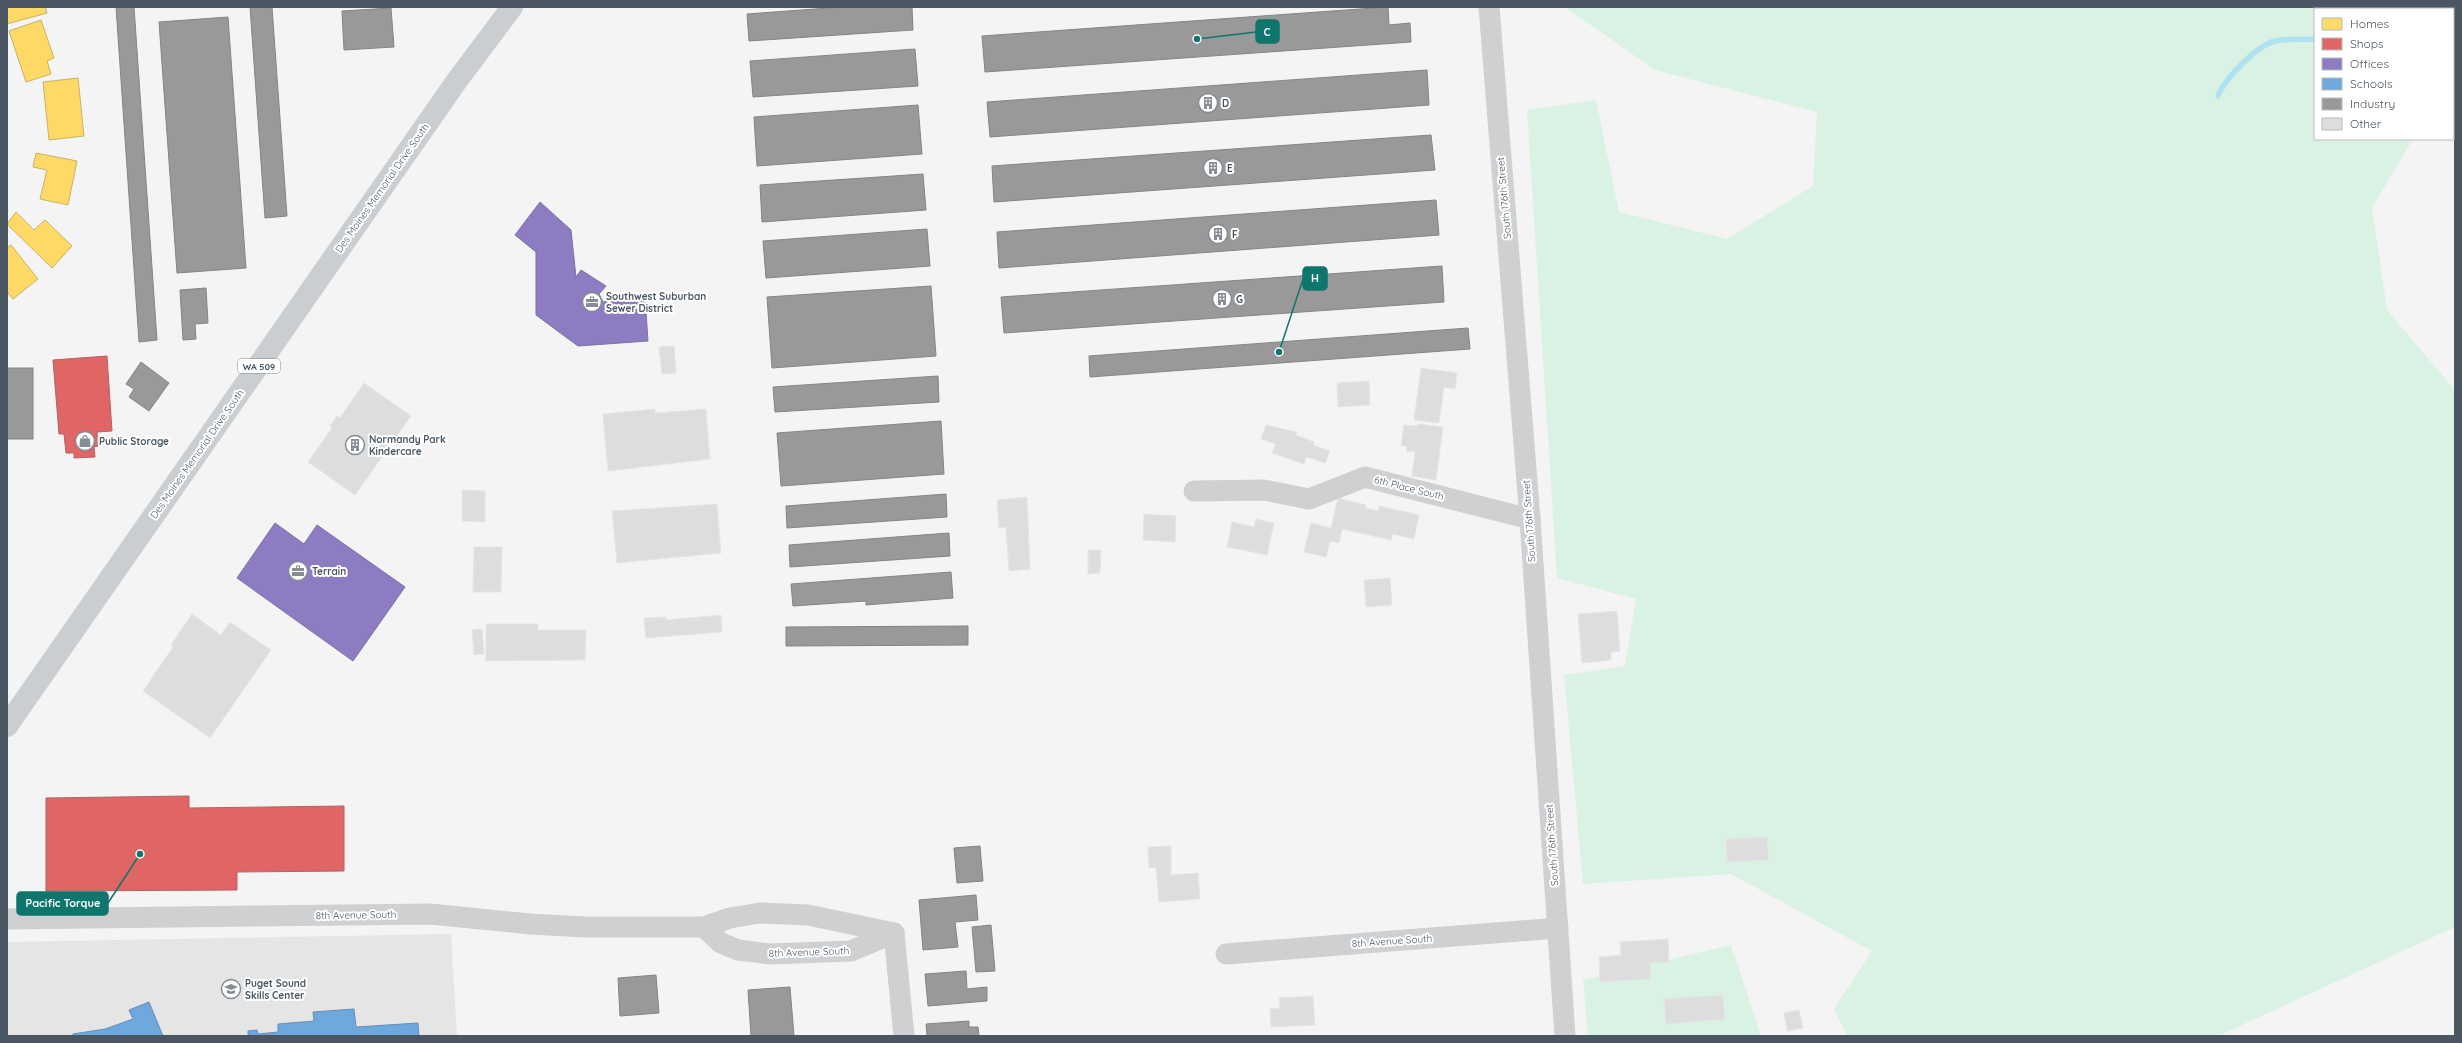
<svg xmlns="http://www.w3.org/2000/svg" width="2462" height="1043" font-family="Quicksand,sans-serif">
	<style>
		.education { fill: #e6e5e6 }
		.green { fill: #d9f2e3 }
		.homes { fill: #ffd966; stroke: #c9b264 }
		.shops { fill: #e06666; stroke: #b36164 }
		.offices { fill: #8e7cc3; stroke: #7a71a6 }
		.schools { fill: #6fa8dc; stroke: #648fb7 }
		.industry { fill: #999; stroke: #818588 }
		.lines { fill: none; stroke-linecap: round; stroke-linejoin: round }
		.stream { stroke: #aee2f0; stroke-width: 5.5 }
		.building { fill: #ddddde; stroke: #e5e6e7 }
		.minor { stroke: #ced0d2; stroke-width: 21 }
		.primary { stroke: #caced1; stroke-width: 22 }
		.labels { text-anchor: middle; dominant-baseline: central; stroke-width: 4; stroke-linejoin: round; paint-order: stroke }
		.shield { fill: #fff; stroke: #808990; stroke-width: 1 }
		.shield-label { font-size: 9px; font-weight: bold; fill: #4a5661 }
		.poi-label { font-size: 10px; font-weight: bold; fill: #4a5661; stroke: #fff; text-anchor: start }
		.street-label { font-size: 10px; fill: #4a5661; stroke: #fff }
		.leader { fill: none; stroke: #0f766e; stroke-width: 1.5 }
		.callout-dot { fill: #0f766e; stroke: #fff; stroke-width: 1.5 }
		.callout { fill: #0f766e; stroke: #0f766e; stroke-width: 1.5 }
		.callout-label { font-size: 11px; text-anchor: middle; font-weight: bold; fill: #fff }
	</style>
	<rect width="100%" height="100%" fill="#f4f4f4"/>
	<polygon class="education" points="451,934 457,1036 7,1036 7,942"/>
	<g class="green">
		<polygon points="1565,7 2455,7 2455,106 2453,107 2453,9 2315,9 2315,139 2413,139 2372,208 2387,310 2455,390 2455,927 2218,1036 1847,1036 1834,1009 1872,951 1731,874 1583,884 1564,675 1625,666 1636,599 1557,578 1527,110 1596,100 1619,212 1727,239 1813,186 1817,112 1655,70"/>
		<polygon points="1731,945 1761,1036 1588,1036 1583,980"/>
	</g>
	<g class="homes">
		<polygon points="7,7 45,7 47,13 7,24"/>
		<polygon points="41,20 54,58 47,61 51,74 26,82 9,31"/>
		<polygon points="78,78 84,136 49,140 43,82"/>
		<polygon points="36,153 77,161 68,205 40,199 47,170 33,167"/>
		<polygon points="16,212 34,230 45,220 72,246 52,268 7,224"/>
		<polygon points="11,245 38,279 13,299 7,292 7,248"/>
	</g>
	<g class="shops">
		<polygon points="107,356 112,431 97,432 98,446 94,447 95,457 74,458 74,453 66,453 64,434 59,434 53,360"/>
		<polygon points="189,796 189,808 344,806 344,871 237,872 237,890 46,891 46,798"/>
	</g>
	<g class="offices">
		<polygon points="540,202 571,230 576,277 581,270 606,286 599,294 603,302 645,296 648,341 578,346 536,315 536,252 515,235"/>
		<polygon points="275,523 304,544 317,525 405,587 353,661 237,578"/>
	</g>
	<g class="schools">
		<polygon points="149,1002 163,1036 73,1036 73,1034 105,1029 133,1019 129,1010"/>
		<polygon points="354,1009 356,1027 418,1023 419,1036 245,1036 248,1036 248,1031 257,1030 258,1034 278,1032 278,1024 314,1021 313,1012"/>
	</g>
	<g class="industry">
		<polygon points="116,7 134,7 157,340 139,342"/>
		<polygon points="250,7 272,7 287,216 265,218"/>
		<polygon points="842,7 912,7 913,30 749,41 747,14"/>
		<polygon points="1388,7 1389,25 1410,23 1411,42 985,72 982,36"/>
		<polygon points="391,8 394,47 344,50 342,11"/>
		<polygon points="228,17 246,268 177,273 159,22"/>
		<polygon points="915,49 918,86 753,97 750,61"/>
		<polygon points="1427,70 1429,105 990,137 987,102"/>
		<polygon points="918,105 922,154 757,166 754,117"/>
		<polygon points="1431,135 1435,170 994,202 992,166"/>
		<polygon points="923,174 926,210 762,222 760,185"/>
		<polygon points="1436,200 1439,235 999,268 997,232"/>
		<polygon points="927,229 930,266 766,278 763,241"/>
		<polygon points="1442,266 1444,302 1004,333 1001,297"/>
		<polygon points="931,286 936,356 772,368 767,297"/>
		<polygon points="206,288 208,323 195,324 196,339 183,340 180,290"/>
		<polygon points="1468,328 1470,349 1090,377 1089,356"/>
		<polygon points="141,362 169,383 149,411 129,397 134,389 126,384"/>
		<rect x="7" y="368" width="26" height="71"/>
		<polygon points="938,376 939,402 775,412 773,387"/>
		<polygon points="941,421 944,474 781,486 777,433"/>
		<polygon points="946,494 947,517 787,528 786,506"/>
		<polygon points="949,533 950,556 790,567 789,545"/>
		<polygon points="951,572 953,598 866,605 866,601 793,606 791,584"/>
		<polygon points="968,626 968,645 786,646 786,627"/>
		<polygon points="980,846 983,881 957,883 954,848"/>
		<polygon points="976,895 978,920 955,922 958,947 923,950 919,900"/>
		<polygon points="991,925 995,971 976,972 972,927"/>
		<polygon points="966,971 967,989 987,987 987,1001 928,1006 925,974"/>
		<polygon points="656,975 659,1013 620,1016 618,978"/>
		<polygon points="790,987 794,1036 751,1036 748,990"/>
		<polygon points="969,1021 969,1027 978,1027 979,1036 927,1036 926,1024"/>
	</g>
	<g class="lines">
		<g class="stream">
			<polyline points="2397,9 2400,7"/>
			<path d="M2218 96C2224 80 2257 45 2275 41 2286 38 2303 40 2315 39"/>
		</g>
	</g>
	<g class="building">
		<polygon points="674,346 676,373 662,374 659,347"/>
		<polygon points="1421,368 1457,373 1455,389 1444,387 1439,423 1414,420"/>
		<polygon points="1369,381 1370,405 1338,407 1337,383"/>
		<polygon points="364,383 411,416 355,495 308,462 332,428 330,426 337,416 340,418"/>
		<polygon points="655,409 655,413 706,409 710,459 608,471 603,414"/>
		<polygon points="1418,424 1443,427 1436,480 1412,476 1415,452 1406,451 1407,446 1401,446 1404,425 1417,426"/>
		<polygon points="1266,425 1297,432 1296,435 1314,442 1313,445 1330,451 1325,463 1307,457 1304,464 1272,453 1276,444 1261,439"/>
		<polygon points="462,490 485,491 485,522 462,521"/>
		<polygon points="1027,497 1030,569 1009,571 1006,527 999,528 997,500"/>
		<polygon points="1338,498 1366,505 1365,508 1378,511 1379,506 1419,515 1414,539 1393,534 1391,540 1342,529 1339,543 1330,541 1326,557 1304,552 1311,523 1331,528"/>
		<polygon points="717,504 721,553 617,563 612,511"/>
		<polygon points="1144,514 1176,516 1175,542 1143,540"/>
		<polygon points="1256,519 1274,523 1267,555 1227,547 1232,522 1254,527"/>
		<polygon points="474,547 502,547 501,592 473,592"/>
		<polygon points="1088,550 1101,550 1100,573 1088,574"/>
		<polygon points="1390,578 1392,605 1366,607 1364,580"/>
		<polygon points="1617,611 1620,651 1611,652 1611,660 1582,663 1578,614"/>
		<polygon points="192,614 221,635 230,622 271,650 210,738 143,691 173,647 171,645"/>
		<polygon points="721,615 722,632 646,638 644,618 666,617 666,620"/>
		<polygon points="486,624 538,624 538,630 586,630 585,660 486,661"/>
		<polygon points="482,629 484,654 474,655 472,630"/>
		<polygon points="1767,837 1769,860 1727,862 1726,839"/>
		<polygon points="1171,846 1171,875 1198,873 1200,899 1159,902 1156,867 1149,868 1148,847"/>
		<polygon points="1668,939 1669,962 1650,963 1651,979 1600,982 1599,957 1621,955 1620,942"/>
		<polygon points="1723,995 1725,1019 1666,1024 1664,999"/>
		<polygon points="1313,996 1315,1025 1271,1027 1270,1009 1280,1008 1279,998"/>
		<polygon points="1799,1010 1803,1028 1787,1031 1784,1013"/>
	</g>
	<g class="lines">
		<g class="minor">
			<polyline points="1489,7 1530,519 1565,1036"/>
			<polyline points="1194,491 1264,490 1309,499 1365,477 1530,519"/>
			<polyline points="7,919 430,914 530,924 585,927 704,927 730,918 760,913 808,915 894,933"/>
			<polyline points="704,927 721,943 738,950 770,954 851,951 894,933"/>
			<polyline points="894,933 904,1036"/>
			<polyline points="1226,954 1558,928"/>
		</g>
		<polyline class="primary" points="7,726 456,82 512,7"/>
	</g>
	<defs>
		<symbol id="building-ring" viewBox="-11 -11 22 22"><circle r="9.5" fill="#fff" stroke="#868d94" stroke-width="1.5"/><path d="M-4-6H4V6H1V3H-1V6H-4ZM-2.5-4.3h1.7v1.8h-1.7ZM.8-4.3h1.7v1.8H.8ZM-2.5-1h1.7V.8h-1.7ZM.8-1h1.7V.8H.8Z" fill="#868d94"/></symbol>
		<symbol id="office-ring" viewBox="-11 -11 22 22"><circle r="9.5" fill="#fff" stroke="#868d94" stroke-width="1.5"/><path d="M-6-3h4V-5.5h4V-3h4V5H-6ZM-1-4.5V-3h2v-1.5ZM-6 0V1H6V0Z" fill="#868d94"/></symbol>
		<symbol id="shop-ring" viewBox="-11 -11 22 22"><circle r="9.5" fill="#fff" stroke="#868d94" stroke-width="1.5"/><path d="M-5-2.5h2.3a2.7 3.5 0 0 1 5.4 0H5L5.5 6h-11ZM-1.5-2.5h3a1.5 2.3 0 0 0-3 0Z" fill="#868d94"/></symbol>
		<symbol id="school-ring" viewBox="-11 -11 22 22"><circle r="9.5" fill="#fff" stroke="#868d94" stroke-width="1.5"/><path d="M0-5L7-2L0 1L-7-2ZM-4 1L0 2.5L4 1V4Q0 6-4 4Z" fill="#868d94"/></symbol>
	</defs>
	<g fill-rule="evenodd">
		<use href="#building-ring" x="1197" y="92" width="22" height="22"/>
		<use href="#building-ring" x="1202" y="157" width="22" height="22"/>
		<use href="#building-ring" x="1207" y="223" width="22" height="22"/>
		<use href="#building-ring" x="1211" y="288" width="22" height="22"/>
		<use href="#office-ring" x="581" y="291" width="22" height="22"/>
		<use href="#shop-ring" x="74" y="430" width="22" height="22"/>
		<use href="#building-ring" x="344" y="434" width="22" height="22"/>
		<use href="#office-ring" x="287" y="560" width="22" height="22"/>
		<use href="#school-ring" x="220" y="978" width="22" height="22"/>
	</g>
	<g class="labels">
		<rect class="shield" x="238" y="359" width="42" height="14" rx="3"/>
		<g class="shield-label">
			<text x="259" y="366">WA 509</text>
		</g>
		<g class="poi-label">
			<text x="1222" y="103">D</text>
			<text x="1227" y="168">E</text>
			<text x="1232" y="234">F</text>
			<text x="606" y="296">Southwest Suburban<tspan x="606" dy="12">Sewer District</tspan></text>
			<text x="1236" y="299">G</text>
			<text x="369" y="439">Normandy Park<tspan x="369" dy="12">Kindercare</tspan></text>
			<text x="99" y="441">Public Storage</text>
			<text x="312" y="571">Terrain</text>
			<text x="245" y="983">Puget Sound<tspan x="245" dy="12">Skills Center</tspan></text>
		</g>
		<g class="street-label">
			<text transform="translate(382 188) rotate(-55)">Des Moines Memorial Drive South</text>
			<text transform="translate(1504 198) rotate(-95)">South 176th Street</text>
			<text transform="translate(197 454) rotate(-55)">Des Moines Memorial Drive South</text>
			<text transform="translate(1409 488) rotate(14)">6th Place South</text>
			<text transform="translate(1529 521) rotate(-94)">South 176th Street</text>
			<text transform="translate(1552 845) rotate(-94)">South 176th Street</text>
			<text transform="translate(356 915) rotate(-1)">8th Avenue South</text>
			<text transform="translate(1392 941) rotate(-4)">8th Avenue South</text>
			<text transform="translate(809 952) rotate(-2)">8th Avenue South</text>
		</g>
	</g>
	<path class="leader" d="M1197 39L1256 32M1279 352L1303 279M140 854L108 903"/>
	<g class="callout-dot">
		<circle cx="1197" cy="39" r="4"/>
		<circle cx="1279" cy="352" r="4"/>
		<circle cx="140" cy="854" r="4"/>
	</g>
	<g class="callout">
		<rect x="1256" y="20" width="23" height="23" rx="4"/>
		<rect x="1303" y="267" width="24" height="23" rx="4"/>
		<rect x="17" y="892" width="91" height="23" rx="4"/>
	</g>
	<g class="callout-label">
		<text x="1267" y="36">C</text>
		<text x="1315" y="282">H</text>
		<text x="63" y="907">Pacific Torque</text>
	</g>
	<rect width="2462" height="1043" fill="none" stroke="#4a5661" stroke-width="16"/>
	<rect x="2314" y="8" width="140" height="132" fill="#ffffff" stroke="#b7bbc0"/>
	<rect x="2322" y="18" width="20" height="12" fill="#ffd966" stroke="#b7bbc0"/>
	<text x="2350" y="28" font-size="12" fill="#4a5661">Homes</text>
	<rect x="2322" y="38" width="20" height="12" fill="#e06666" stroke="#b7bbc0"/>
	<text x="2350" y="48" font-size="12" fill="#4a5661">Shops</text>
	<rect x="2322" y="58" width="20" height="12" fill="#8e7cc3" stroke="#b7bbc0"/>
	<text x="2350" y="68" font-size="12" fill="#4a5661">Offices</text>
	<rect x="2322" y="78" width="20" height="12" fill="#6fa8dc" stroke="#b7bbc0"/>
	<text x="2350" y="88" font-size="12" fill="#4a5661">Schools</text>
	<rect x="2322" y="98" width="20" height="12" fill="#999999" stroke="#b7bbc0"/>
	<text x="2350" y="108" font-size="12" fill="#4a5661">Industry</text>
	<rect x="2322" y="118" width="20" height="12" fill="#ddddde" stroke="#b7bbc0"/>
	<text x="2350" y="128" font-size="12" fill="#4a5661">Other</text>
</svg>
